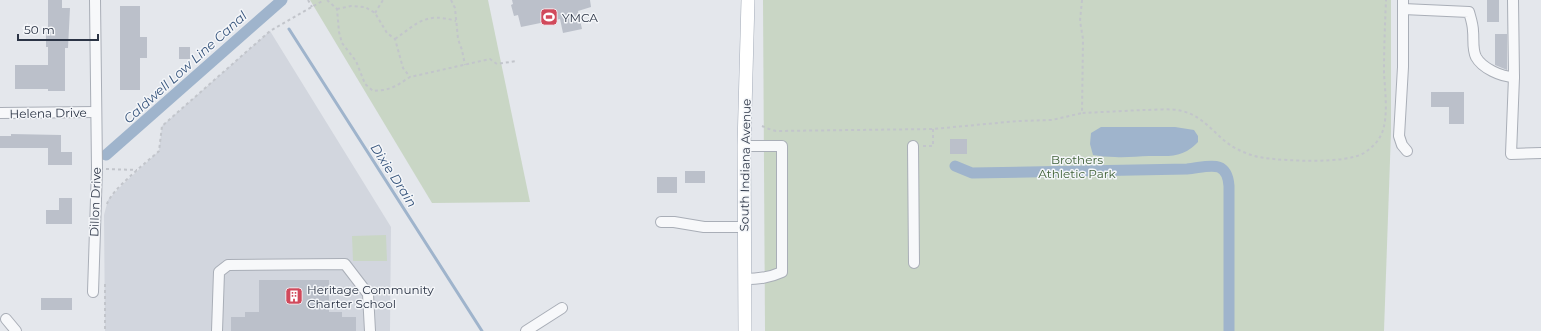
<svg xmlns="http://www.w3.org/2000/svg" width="1541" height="331" font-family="Montserrat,sans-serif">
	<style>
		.built { fill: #d2d6de }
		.green { fill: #c9d6c5 }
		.water { fill: #9fb4cc }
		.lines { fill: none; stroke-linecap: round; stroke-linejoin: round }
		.stream { stroke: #9fb4cc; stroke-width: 3 }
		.canal { stroke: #9fb4cc; stroke-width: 11 }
		.building { fill: #bbc0ca }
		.minor-casing { stroke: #a9aeb7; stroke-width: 12 }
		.major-casing { stroke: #a3abb8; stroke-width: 14 }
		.path { stroke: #c2c5cb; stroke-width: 2; stroke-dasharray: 3 3; stroke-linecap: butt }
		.minor { stroke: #f7f8fa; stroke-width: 10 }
		.major { stroke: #fff; stroke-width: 13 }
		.labels { text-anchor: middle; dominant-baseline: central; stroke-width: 3; stroke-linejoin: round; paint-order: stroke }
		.poi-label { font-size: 12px; fill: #2b3445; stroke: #f4f6f9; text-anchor: start }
		.street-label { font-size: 12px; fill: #2b3445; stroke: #f4f6f9 }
		.park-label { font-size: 12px; fill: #3f6138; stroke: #f4f6f9 }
		.water-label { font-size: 13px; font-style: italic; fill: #34527a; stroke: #f4f6f9 }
	</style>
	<rect width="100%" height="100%" fill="#e4e7ec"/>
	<polygon class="built" points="270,31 391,227 390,331 105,331 104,215 108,200 123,184 159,151 162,126"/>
	<g class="green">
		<polygon points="310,0 488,0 530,202 432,203"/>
		<polygon points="763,0 1391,0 1391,132 1384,331 765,331"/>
		<polygon points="386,235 387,261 353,261 352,236"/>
	</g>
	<path class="water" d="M1101 127H1175L1194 130 1198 136V142C1183 158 1170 156 1149 156 1138 156 1126 158 1115 157 1107 157 1100 156 1093 155L1090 144 1091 133Z"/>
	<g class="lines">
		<polyline class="stream" points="289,29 482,331"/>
		<g class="canal">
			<polyline points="106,155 282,0"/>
			<path d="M955 166 972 173 1187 169C1208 167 1227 158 1229 186V331"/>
		</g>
	</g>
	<g class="building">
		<polygon points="48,0 62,0 62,8 70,8 68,48 65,48 65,91 48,91 48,89 15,89 15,65 48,65 48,47 46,47 46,32 48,32"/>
		<polygon points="512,0 590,0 591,7 578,11 582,29 563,33 560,19 521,27 518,15 514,16 511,5 513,4"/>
		<rect x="1487" y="0" width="12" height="22"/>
		<polygon points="120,6 140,6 140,37 147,37 147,58 140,58 140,90 120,90"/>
		<polygon points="1495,34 1507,34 1507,70 1495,65"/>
		<rect x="179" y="47" width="11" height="12"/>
		<polygon points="1431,92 1464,92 1464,124 1449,124 1449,107 1431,107"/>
		<polygon points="11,134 61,135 61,152 72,152 72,165 48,165 48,148 0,148 0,136 11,136"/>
		<rect x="950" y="139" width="17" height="15"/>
		<rect x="685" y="171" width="20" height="12"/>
		<rect x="657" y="177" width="20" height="16"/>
		<polygon points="59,198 72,198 72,224 46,224 46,210 59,210"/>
		<polygon points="259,280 329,280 329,312 342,312 342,317 356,317 356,331 231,331 231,317 245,317 245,312 259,312"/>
		<rect x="41" y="298" width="31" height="12"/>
	</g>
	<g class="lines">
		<defs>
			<g id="minor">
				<polyline points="1403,0 1403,67 1399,136 1402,145 1407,151"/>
				<polyline points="1513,0 1514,77 1511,154 1541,153"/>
				<path d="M1403 9 1469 12C1471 19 1473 25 1473 31 1474 39 1472 49 1476 57 1482 68 1501 77 1514 77"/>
				<polyline points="0,113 96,112"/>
				<path d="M744 146H782V272C769 278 758 279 744 279"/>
				<polyline points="913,146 914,263"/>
				<polyline points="661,222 674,222 704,227 744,227"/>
				<polyline points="93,292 97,168 95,0"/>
				<polyline points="6,319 16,331"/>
				<polyline points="217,331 219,272 228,265 345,264 368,294 370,331"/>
				<polyline points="526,331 562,308"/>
			</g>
			<polyline id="major" points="745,331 744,146 748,0"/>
		</defs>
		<use href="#minor" class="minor-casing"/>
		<use href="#major" class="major-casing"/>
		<g class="path">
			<polyline points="308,0 312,7"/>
			<polyline points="327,0 337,9 339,32 342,43 356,61 365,84 373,91 385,90 396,86 410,77 490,59 497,64 516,61"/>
			<polyline points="451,0 455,8 458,39 462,50 465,65"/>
			<path d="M1082 0 1080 21 1083 39 1082 113C1102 112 1123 111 1143 110 1155 110 1170 108 1182 111 1207 117 1217 140 1239 150 1247 154 1256 157 1265 158 1287 161 1345 164 1364 153 1373 147 1380 140 1383 130 1388 114 1385 90 1384 73 1384 48 1385 24 1386 0"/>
			<polyline points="337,9 351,6 365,7 375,13 387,33 395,39 403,68 410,77"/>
			<polyline points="375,13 383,0"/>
			<path d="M395 39C418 23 425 12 456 21"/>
			<polyline points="762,126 769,129 776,131 933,129 1018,121 1052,120 1082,113"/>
			<polyline points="923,146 933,146 933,129"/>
			<polyline points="106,169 137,170"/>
			<path d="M107 204C111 190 147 162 159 151L162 126 270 31 324 0"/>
			<polyline points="105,284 105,331"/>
		</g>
		<use href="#minor" class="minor"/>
		<use href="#major" class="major"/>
	</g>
	<defs>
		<symbol id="stadium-square" viewBox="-11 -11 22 22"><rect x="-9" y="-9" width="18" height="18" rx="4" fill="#d1495b" stroke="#f4f6f9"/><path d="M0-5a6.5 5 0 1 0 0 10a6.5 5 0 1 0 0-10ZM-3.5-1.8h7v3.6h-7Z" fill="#fff"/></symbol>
		<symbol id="building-square" viewBox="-11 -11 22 22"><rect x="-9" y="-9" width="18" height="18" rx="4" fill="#d1495b" stroke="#f4f6f9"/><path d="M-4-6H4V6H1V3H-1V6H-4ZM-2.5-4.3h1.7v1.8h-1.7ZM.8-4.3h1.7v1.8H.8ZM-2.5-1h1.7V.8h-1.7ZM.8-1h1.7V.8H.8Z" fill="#fff"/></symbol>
	</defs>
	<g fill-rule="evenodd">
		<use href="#stadium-square" x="539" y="7" width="20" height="20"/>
		<use href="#building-square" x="284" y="286" width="20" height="20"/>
	</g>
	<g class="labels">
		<g class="poi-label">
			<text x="562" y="17">YMCA</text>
			<text x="307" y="289">Heritage Community<tspan x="307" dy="14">Charter School</tspan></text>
		</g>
		<g class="street-label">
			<text transform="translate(48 113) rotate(-1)">Helena Drive</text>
			<text transform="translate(745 165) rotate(-89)">South Indiana Avenue</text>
			<text transform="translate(95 202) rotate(-88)">Dillon Drive</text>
		</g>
		<g class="park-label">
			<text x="1077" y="159">Brothers<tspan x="1077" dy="14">Athletic Park</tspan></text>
		</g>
		<g class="water-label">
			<text transform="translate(185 67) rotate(-42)">Caldwell Low Line Canal</text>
			<text transform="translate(394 175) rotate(57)">Dixie Drain</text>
		</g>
	</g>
	<path d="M18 34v6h80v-6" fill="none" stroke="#2b3445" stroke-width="2"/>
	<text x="24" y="34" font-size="12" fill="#2b3445" stroke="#f4f6f9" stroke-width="3" paint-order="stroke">50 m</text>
</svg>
